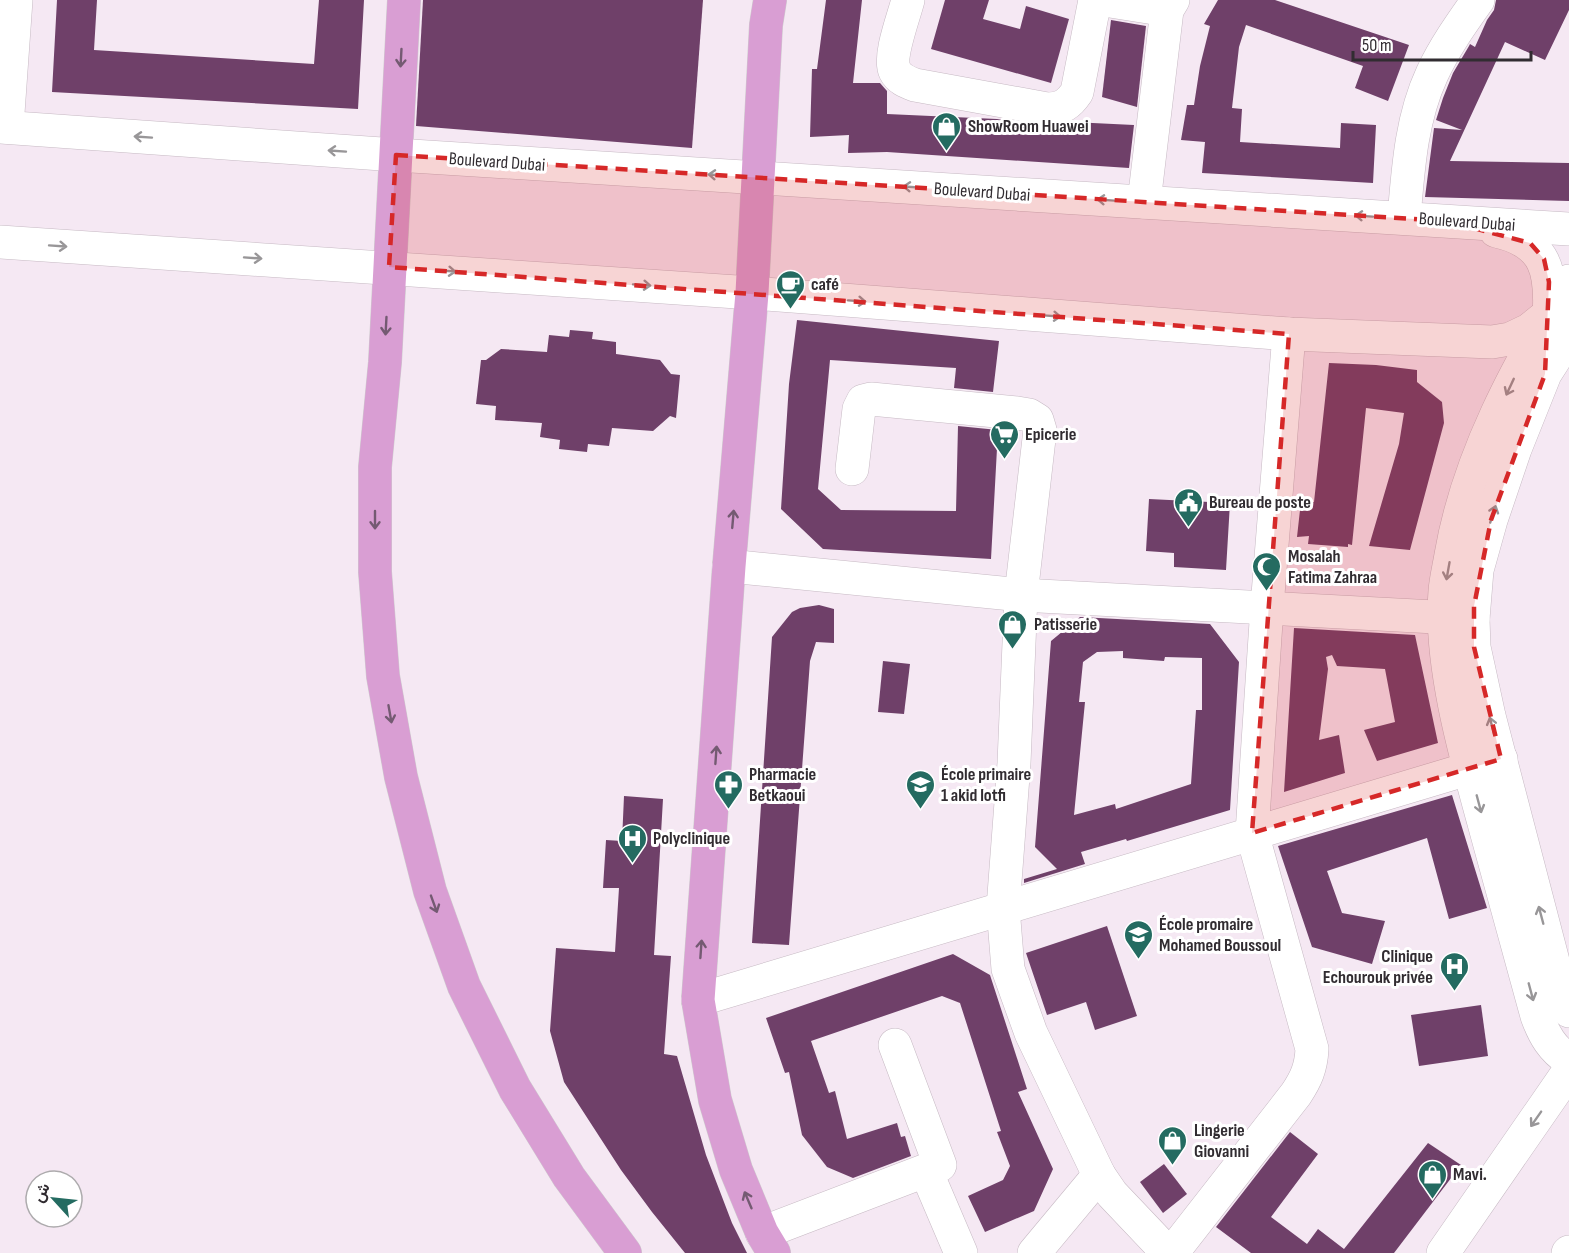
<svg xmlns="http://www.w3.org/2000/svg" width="1569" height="1253" font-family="'Sofia Sans Condensed',Vazirmatn,sans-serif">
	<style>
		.building { fill: #6f4069; fill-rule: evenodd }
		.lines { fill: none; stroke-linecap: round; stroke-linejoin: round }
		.minor-casing { stroke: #c6b9c3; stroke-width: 34 }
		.major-casing { stroke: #ceccce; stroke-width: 34 }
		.minor { stroke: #fff; stroke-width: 33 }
		.major { stroke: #d99ed3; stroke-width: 33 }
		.oneway { stroke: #745a72 }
		.oneway2 { stroke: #989698 }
		.marked { fill: #d62828; fill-opacity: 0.2; stroke: #d62828; stroke-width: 4.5; stroke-dasharray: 12 8; stroke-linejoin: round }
		.labels { text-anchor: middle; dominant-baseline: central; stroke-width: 6; stroke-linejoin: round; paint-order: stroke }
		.poi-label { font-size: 18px; font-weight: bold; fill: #312c31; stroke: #fff; text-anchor: start }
		.street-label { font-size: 18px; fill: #312c31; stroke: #fff }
	</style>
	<rect width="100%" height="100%" fill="#f5e8f3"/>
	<g class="building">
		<polygon points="57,0 97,0 94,50 314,64 319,0 364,0 358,109 52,92"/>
		<polygon points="423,0 703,0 692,148 416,126"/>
		<polygon points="826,0 862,0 853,83 880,83 887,91 887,114 997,119 1048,128 1060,127 1072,122 1134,125 1129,168 887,152 848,153 849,135 810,137 812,69 817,69"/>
		<polygon points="945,0 989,0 983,19 1020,29 1026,6 1069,19 1051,83 931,49"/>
		<polygon points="1218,0 1275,0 1409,45 1388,101 1355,88 1363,66 1246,25 1239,47 1232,108 1242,109 1240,142 1340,148 1341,123 1376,125 1373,183 1202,173 1205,142 1181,140 1187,105 1194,105 1200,66 1210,26 1204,24"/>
		<polygon points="1496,0 1569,0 1569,10 1545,60 1505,42 1450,161 1569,163 1569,201 1425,197 1434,128 1462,130 1436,120 1443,98 1453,73 1469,46 1470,44 1475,47 1487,20 1494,10"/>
		<polygon points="1111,20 1146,26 1137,107 1102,97"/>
		<polygon points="797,320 999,341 993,392 954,388 956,368 830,360 818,489 841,510 956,511 958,426 998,430 991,559 823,549 781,509 789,384"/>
		<polygon points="570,330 593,332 592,339 616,342 616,354 660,360 671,374 680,375 676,418 670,416 653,431 612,428 609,446 588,444 587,452 559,449 560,440 540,437 542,423 495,420 496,406 476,404 481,360 486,360 501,349 547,352 549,335 569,337"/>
		<polygon points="1329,363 1376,365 1417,370 1417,382 1442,402 1444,423 1410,550 1369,546 1399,444 1404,413 1366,408 1352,545 1348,544 1348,547 1308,544 1309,536 1297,537 1301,501 1314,502"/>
		<polygon points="1149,499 1230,503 1226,570 1174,567 1174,553 1146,551"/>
		<polygon points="819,605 834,609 834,643 816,642 810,661 789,945 752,943 772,637 792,612 800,608"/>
		<path d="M1080 617 1210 624 1239 662 1230 810 1127 841 1126 839 1081 852 1085 864 1024 883V879L1057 869 1035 847 1051 641ZM1123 651V658L1164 661 1165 657 1202 658V710H1196L1191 784 1116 809 1115 804 1074 815 1085 702H1079L1083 662 1097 652Z"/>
		<polygon points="1294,628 1415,635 1438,743 1377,761 1364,730 1395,722 1385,669 1337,666 1332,655 1326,657 1328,669 1319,740 1339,735 1345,773 1284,792"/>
		<polygon points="883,661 910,664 904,714 878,712"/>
		<polygon points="1452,795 1487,908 1449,919 1427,838 1327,871 1342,913 1385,921 1372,964 1312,947 1278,846"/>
		<polygon points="624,796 663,799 654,955 671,956 664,1054 677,1056 706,1155 732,1223 747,1253 685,1253 652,1212 621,1170 564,1082 550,1031 556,948 615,952 619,888 603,888 606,840 622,841"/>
		<polygon points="1107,926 1137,1016 1095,1030 1086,1002 1047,1015 1026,953"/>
		<polygon points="953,954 990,975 1027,1089 1018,1092 1053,1169 1034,1211 985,1232 968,1196 1003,1180 1010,1166 997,1132 1001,1131 960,1003 942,996 811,1041 829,1093 835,1091 847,1139 897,1123 901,1137 905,1136 911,1156 853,1178 827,1167 802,1135 789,1072 785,1073 766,1018"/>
		<polygon points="1481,1005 1488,1056 1419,1066 1411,1015"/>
		<polygon points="1290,1132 1318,1154 1271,1217 1307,1244 1318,1229 1344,1249 1428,1143 1461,1165 1394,1253 1251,1253 1216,1227"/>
		<polygon points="1164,1164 1187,1194 1163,1213 1140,1182"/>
	</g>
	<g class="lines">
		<defs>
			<g id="minor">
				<path d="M908 0C904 16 888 57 895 71 899 79 907 82 915 85L1047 109C1062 109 1069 104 1077 92L1095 0"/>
				<polyline points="1104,0 1167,10"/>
				<polyline points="0,127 396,155 1569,229"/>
				<polyline points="7,127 16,0"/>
				<polyline points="1144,202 1167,10 1173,0"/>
				<path d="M1404 218C1408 170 1411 119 1432 74 1444 48 1461 24 1478 0"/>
				<path d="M1496 231C1547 242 1552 272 1549 318"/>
				<polyline points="0,242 752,293 1289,334 1492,342 1510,339 1529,330 1549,314 1569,305"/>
				<path d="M1569 281C1518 366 1468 456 1451 555 1449 567 1446 579 1445 591 1439 662 1465 754 1484 823 1502 888 1520 952 1537 1016 1544 1035 1552 1049 1569 1060"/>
				<polyline points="1569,336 1545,374 1515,449 1491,520 1477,570 1473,619 1474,647 1489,716 1561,992 1569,1011"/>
				<polyline points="852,469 859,409 863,401 871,399 1017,413 1029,415 1037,420 1040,430 1021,595 1014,763 1003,908 1008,969 1031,1033 1099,1175 1112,1194 1168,1253"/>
				<polyline points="729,566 1021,595 1473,619"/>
				<polyline points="698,1000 1501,759"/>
				<polyline points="926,1171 961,1253"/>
				<polyline points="762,1233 940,1165 895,1045"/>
				<polyline points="1034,1253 1099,1175"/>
				<path d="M1172 1253 1296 1094C1306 1079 1311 1068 1312 1049L1252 833 1267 607 1289 334"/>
				<polyline points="1443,1253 1569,1071"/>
				<polyline points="1568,1253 1569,1252"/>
			</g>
			<g id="major">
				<polyline points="404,0 385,362 375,467 375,572 383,676 401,777 430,891 464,986 515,1089 569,1177 625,1253"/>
				<polyline points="770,0 766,25 752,293 729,566 698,1000 715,1100 736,1170 762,1233 774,1253"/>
			</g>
		</defs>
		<use href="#minor" class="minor-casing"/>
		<use href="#major" class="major-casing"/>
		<use href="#minor" class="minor"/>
		<use href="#major" class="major"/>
	</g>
	<defs><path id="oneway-shaft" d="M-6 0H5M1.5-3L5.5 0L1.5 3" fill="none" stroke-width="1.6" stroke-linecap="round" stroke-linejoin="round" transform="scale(1.5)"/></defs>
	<g class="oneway">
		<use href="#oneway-shaft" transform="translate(401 58) rotate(93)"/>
		<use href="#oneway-shaft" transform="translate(386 326) rotate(93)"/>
		<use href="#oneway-shaft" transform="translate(733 519) rotate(-85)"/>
		<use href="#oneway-shaft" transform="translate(375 520) rotate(90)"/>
		<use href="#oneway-shaft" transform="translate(390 714) rotate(80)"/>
		<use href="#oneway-shaft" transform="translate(716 755) rotate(-86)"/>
		<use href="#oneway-shaft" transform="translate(434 904) rotate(70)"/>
		<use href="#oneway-shaft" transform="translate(701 949) rotate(-86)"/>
		<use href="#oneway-shaft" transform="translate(748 1200) rotate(-113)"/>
	</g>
	<g class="oneway2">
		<use href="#oneway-shaft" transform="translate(143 137) rotate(-176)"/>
		<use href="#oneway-shaft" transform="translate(337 151) rotate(-176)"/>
		<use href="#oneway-shaft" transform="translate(717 175) rotate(-176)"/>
		<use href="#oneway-shaft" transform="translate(912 187) rotate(-176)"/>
		<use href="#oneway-shaft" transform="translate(1106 200) rotate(-176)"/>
		<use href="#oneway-shaft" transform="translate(1364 216) rotate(-176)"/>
		<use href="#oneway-shaft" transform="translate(58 246) rotate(4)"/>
		<use href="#oneway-shaft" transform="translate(253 258) rotate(4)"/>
		<use href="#oneway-shaft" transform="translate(447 271) rotate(4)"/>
		<use href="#oneway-shaft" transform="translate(642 285) rotate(4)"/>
		<use href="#oneway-shaft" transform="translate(857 301) rotate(4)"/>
		<use href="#oneway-shaft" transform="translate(1052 316) rotate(4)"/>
		<use href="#oneway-shaft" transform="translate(1510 387) rotate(115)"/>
		<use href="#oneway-shaft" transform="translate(1493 514) rotate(-72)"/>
		<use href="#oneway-shaft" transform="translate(1448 571) rotate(100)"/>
		<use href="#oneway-shaft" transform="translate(1492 726) rotate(-105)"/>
		<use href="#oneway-shaft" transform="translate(1479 804) rotate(75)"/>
		<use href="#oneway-shaft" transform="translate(1541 915) rotate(-105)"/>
		<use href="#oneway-shaft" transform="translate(1531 992) rotate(75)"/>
		<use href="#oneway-shaft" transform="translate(1536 1119) rotate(125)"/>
	</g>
	<path class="marked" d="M396 155 1447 221 1530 243 1544 259 1549 282 1545 374 1491 520 1474 606V647L1501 759 1252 833 1289 334 389 267Z"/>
	<defs>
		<symbol id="shop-pin" viewBox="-11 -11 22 30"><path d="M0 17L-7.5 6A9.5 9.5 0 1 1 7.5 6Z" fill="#246b61" stroke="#fff"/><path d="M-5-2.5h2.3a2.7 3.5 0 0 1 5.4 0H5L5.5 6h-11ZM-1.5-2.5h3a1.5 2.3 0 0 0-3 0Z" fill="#fff"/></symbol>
		<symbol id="cafe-pin" viewBox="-11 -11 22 30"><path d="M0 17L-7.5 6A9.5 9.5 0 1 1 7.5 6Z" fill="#246b61" stroke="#fff"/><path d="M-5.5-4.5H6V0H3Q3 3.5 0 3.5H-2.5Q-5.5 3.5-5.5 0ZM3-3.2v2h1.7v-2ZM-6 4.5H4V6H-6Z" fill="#fff"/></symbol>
		<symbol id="supermarket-pin" viewBox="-11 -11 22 30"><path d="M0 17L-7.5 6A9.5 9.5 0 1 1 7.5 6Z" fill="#246b61" stroke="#fff"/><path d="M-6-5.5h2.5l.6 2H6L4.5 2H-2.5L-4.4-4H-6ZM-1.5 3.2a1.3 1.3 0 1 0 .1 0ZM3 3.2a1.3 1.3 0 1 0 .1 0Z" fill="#fff"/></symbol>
		<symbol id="civic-pin" viewBox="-11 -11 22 30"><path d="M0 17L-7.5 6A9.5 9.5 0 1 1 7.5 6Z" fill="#246b61" stroke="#fff"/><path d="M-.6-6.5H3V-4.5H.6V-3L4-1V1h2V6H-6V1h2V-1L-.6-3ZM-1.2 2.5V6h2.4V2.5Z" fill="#fff"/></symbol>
		<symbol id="mosque-pin" viewBox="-11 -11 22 30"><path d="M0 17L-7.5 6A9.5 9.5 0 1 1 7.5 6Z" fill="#246b61" stroke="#fff"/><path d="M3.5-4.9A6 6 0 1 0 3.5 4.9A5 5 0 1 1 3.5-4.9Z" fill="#fff"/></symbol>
		<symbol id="pharmacy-pin" viewBox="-11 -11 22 30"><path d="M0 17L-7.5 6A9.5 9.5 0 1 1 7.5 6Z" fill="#246b61" stroke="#fff"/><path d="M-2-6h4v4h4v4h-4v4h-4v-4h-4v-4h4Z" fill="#fff"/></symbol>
		<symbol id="school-pin" viewBox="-11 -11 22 30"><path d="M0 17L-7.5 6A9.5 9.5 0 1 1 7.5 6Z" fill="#246b61" stroke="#fff"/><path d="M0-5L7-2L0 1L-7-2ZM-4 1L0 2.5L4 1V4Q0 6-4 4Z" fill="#fff"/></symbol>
		<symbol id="hospital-pin" viewBox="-11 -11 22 30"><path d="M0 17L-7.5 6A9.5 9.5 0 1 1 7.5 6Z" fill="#246b61" stroke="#fff"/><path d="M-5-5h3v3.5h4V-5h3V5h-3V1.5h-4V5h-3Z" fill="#fff"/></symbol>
	</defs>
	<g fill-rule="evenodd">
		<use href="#shop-pin" x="930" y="110" width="33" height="45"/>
		<use href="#cafe-pin" x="774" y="268" width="33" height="45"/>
		<use href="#supermarket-pin" x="988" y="418" width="33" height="45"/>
		<use href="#civic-pin" x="1172" y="486" width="33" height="45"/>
		<use href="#mosque-pin" x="1250" y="550" width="33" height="45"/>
		<use href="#shop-pin" x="996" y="608" width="33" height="45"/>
		<use href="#pharmacy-pin" x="712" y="768" width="33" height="45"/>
		<use href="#school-pin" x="904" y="768" width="33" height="45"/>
		<use href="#hospital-pin" x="616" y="822" width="33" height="45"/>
		<use href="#school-pin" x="1122" y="918" width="33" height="45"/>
		<use href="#hospital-pin" x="1438" y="950" width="33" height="45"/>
		<use href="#shop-pin" x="1156" y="1124" width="33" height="45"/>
		<use href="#shop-pin" x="1416" y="1158" width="33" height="45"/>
	</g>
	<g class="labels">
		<g class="poi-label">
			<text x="968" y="126">ShowRoom Huawei</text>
			<text x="811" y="284">café</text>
			<text x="1025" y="434">Epicerie</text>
			<text x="1209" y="502">Bureau de poste</text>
			<text x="1288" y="556">Mosalah<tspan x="1288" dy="21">Fatima Zahraa</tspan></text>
			<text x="1034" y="624">Patisserie</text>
			<text x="749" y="774">Pharmacie<tspan x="749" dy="21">Betkaoui</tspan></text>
			<text x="941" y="774">École primaire<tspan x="941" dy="21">1 akid lotfi</tspan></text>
			<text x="653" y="838">Polyclinique</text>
			<text x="1159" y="924">École promaire<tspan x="1159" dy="21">Mohamed Boussoul</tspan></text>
			<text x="1433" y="956" text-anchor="end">Clinique<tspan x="1433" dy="21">Echourouk privée</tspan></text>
			<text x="1194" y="1130">Lingerie<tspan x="1194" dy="21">Giovanni</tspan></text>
			<text x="1453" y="1174">Mavi.</text>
		</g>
		<g class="street-label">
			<text transform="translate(497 162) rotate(4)">Boulevard Dubai</text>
			<text transform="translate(982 192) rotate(4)">Boulevard Dubai</text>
			<text transform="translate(1467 222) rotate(4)">Boulevard Dubai</text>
		</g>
	</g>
	<g transform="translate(54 1199) rotate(297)"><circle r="28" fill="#ffffff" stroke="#adabad" stroke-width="1.5"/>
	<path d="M0-4.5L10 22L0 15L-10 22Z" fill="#246b61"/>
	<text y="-9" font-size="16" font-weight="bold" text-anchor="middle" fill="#312c31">ش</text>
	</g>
	<path d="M1353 51v9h178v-9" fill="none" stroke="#312c31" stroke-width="3"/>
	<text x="1362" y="51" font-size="18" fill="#312c31" stroke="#ffffff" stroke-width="4.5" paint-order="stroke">50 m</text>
</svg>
